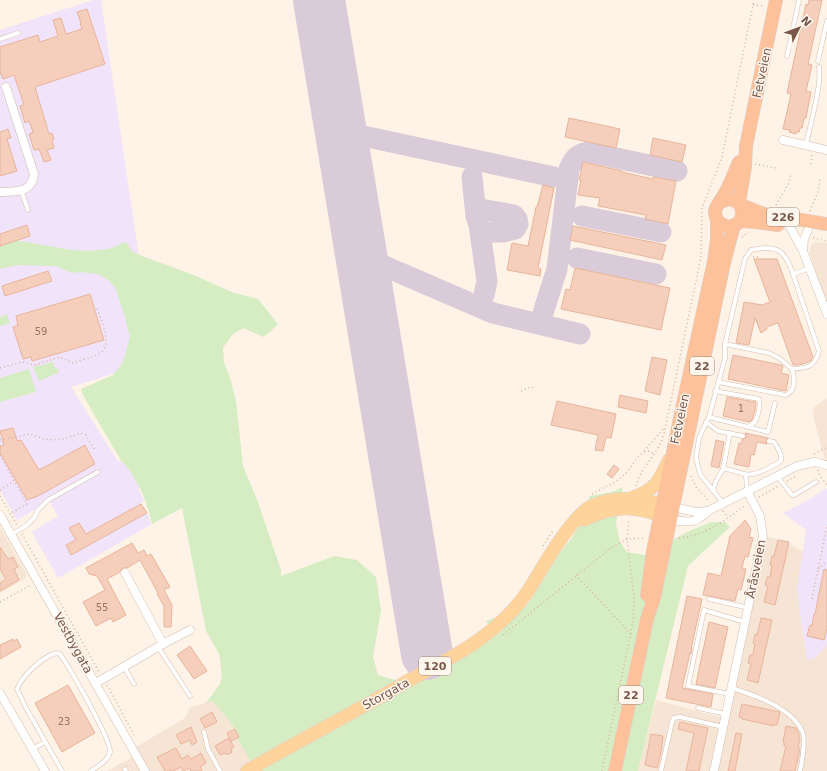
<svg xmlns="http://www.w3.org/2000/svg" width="827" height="771" font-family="'DejaVu Sans',sans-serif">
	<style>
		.residential { fill: #f6e5d4 }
		.education { fill: #f0e3fa }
		.green { fill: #d6edc3 }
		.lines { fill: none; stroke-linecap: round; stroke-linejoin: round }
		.taxiway { stroke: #dacbd8; stroke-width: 21 }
		.runway { stroke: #dacbd8; stroke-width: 52 }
		.building { fill: #f5cfbc; stroke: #e9b49b }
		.service-casing { stroke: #d3bcae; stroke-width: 5 }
		.minor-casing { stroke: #d3bcae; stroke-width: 9 }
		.primary-casing { stroke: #dcd3d0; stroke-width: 14 }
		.trunk-casing { stroke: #dcd3d0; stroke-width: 14 }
		.path { stroke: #dab29f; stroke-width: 1.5; stroke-dasharray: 1 3; stroke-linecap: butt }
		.service { stroke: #fff; stroke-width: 4 }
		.minor { stroke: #fff; stroke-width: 8 }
		.primary { stroke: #ffd49c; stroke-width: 13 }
		.trunk { stroke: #fdc19b; stroke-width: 13 }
		.labels { text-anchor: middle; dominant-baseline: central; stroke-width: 3; stroke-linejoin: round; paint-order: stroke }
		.number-label { font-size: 10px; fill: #987566 }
		.shield { fill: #fff7ee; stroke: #a1877a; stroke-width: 1 }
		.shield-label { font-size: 11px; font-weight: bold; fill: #795749 }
		.street-label { font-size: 12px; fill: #795749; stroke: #fff7ee }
	</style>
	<rect width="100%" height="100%" fill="#fef3e6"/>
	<g class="residential">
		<polygon points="816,242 827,243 827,306 810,254 810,248 812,244"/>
		<polygon points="827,398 827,461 825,460 814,420 813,408"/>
		<polygon points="0,527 27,575 23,580 0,593"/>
		<polygon points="767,537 781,540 827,563 827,771 638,771 656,700 723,718"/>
		<polygon points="212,701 223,713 233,726 240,743 256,771 107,771 131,758 131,750 185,718 191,707"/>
	</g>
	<g class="education">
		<polygon points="93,0 101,0 138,251 157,360 71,387 117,460 127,465 140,488 138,489 144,500 141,502 152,524 58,578 32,532 58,516 49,501 17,520 0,490 0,30"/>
		<polygon points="827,488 827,645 814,659 807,660 802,628 797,589 806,530 783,513 808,500"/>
	</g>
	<g class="green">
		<path d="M10 239 72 250 90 251 109 249 126 242 132 251 142 256 191 274 232 292 258 299 278 324 270 332 263 337 244 328 233 334 223 348 224 362 231 381 236 401 243 466 258 502 281 570V576L334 556 357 560 376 577 381 610 373 657 378 675 398 681 496 634 486 621 526 607 560 553 573 536 590 496 612 492 623 487 616 523 620 542 627 552 645 555 689 531 711 522H725L730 527 688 566 638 771H256L240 743 233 726 223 713 212 701 206 703 220 684 222 675 219 654 206 631 182 508 152 524C148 507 143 491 133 476 130 470 124 465 120 459 108 438 95 417 83 395L81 389 113 375 123 362 130 337 124 314 115 287 108 280 98 274 80 272 72 273 56 266 18 265 0 269V240Z"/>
		<polygon points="7,314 10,323 0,326 0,317"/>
		<polygon points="53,362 54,367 56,367 58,370 58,373 39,381 33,367"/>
		<polygon points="29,369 36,392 0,402 0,378"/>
	</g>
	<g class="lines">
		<g class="taxiway">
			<path d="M338 116C345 131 346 134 363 136L554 177"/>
			<path d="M345 162C347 146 347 142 363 136"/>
			<polyline points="472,177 476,216 479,225 487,281 484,295"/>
			<polyline points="486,210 514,215 517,219 518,224 515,229 503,232 493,232"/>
			<polyline points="582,216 661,232"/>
			<path d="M358 239C365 257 368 257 384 266H373L367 272 365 284"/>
			<polyline points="577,258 656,274"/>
			<polyline points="384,266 493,313 580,334"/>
			<path d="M543 313 557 269 569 169C574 159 576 154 588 152L677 171"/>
		</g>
		<polyline class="runway" points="319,0 427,654"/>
	</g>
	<g class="building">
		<polygon points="809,0 822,0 808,64 812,65 806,91 811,92 806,118 804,118 802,128 800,128 799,132 796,132 796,134 789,132 790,130 783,129 791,94 787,93 806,4 808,5"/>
		<polygon points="87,9 105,64 35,87 49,134 52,133 54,139 52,140 54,148 47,150 51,160 44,162 39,149 34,150 29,134 33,132 29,121 25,123 20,106 24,105 14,75 3,79 1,74 0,74 0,47 38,35 40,42 58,36 53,20 61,18 66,34 82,29 80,23 81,23 77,12"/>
		<polygon points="569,118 620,129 616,148 565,137"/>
		<polygon points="8,129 11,138 7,139 17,171 0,176 0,132"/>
		<polygon points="653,138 686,145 682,162 650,155"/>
		<polygon points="583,162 622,171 622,172 653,179 653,177 676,181 668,224 645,219 646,215 598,206 600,198 578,195 581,180 579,180"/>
		<polygon points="543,185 554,188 538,268 541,269 540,276 507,270 512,243 528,246 536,207 537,207"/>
		<polygon points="27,225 30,236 0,246 0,234"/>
		<polygon points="573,226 666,245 662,260 570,240"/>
		<polygon points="754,259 777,259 813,357 811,361 799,365 793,365 778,323 766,327 767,329 761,333 755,318 749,345 736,343 744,302 762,305 770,302"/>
		<polygon points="575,268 670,288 661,330 561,309 566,289 570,290"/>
		<polygon points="48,271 52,281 5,296 2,286"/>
		<polygon points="90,294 104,340 32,361 31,357 23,359 13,327 18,325 16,316"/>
		<polygon points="733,355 781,365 783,366 781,373 789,375 786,391 728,379"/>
		<polygon points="652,357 667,360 660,395 645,391"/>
		<polygon points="620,395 648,401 646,413 618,407"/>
		<polygon points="727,397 756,402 755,410 752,420 749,422 723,416"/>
		<polygon points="557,401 616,414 611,438 606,437 603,451 595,450 598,435 551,425"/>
		<polygon points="13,428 17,441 21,440 39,470 85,445 95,464 38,496 27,500 0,453 0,446 4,445 0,431"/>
		<polygon points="745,433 768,438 766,441 767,444 757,442 754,455 751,454 749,467 734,464 739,443 742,443 742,439 746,438 746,435"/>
		<polygon points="716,440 724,442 719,468 711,466"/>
		<polygon points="614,465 619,469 612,478 607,474"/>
		<polygon points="141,504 147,513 71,555 66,545 76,540 69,528 79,523 86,534"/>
		<polygon points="745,520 751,529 749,537 753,538 748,557 745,556 742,568 746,569 741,590 738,589 735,601 703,595 708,573 721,576 730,536"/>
		<polygon points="778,540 789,542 775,605 764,602 768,586 765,585 767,577 770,577 772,565 770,565 772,556 774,556"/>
		<polygon points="132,543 138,553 144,550 147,556 151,554 170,587 164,590 172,605 171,627 164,627 164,606 157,594 158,593 140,560 127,568 122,568 120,572 107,579 126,615 113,622 111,618 96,626 83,602 105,590 97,576 89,574 86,568"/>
		<polygon points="0,547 8,559 13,557 18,567 14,569 19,580 0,591 0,583 6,579 0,569"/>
		<polygon points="824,569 827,570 827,628 824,640 807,636 810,625 812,626 814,614 815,614"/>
		<polygon points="687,596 702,599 691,649 692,649 691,654 690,653 682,688 713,694 711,707 666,698"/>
		<polygon points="761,618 772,620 758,683 747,680 751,664 748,663 750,655 753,655 755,644 753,643 755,634 757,635"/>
		<polygon points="709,622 728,627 715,688 696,684"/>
		<polygon points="13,639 14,641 17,639 21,647 0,659 0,645"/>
		<polygon points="190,646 207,671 194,679 177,655"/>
		<polygon points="68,685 95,733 62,752 35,703"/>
		<polygon points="742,704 780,712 777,725 774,725 774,726 742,719 743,718 739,717"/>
		<polygon points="212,712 217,722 205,728 200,719"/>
		<polygon points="680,722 708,728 699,771 686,771 694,733 678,729"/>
		<polygon points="786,726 796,728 799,734 799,738 800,739 798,748 800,749 795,771 780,771 786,746 784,746 784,743 783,742"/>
		<polygon points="191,727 197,742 192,745 190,740 181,744 176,735"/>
		<polygon points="235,729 239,737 231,741 227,733"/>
		<polygon points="736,733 742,734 735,771 728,771"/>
		<polygon points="651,734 663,736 661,752 657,768 645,765"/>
		<polygon points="229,738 234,747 231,749 232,752 227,755 225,753 220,755 215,746"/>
		<polygon points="176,748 182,759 188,755 191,759 201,753 206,763 200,767 202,771 191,771 190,768 183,771 181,767 173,771 165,771 157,757"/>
	</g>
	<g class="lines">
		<defs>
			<g id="service">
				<polyline points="0,39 18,33"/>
				<polyline points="787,56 799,0"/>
				<polyline points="818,61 827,21"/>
				<path d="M806 145C810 125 822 85 819 67"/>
				<polyline points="21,190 28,210"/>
				<path d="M725 344 769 353 779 358 792 369C808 368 815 367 819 351L793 274"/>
				<path d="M718 382 786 395C796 390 795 379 792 369"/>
				<path d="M715 391 759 399C761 406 758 415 755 422L748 427"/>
				<polyline points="709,417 768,432 775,403"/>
				<polyline points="706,422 718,431 743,436"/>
				<polyline points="723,469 730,433"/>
				<polyline points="746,475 747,491"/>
				<polyline points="777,476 792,495 794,495 816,482"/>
				<path d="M713 491 716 481 723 469C732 469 736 472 744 474 754 477 773 466 781 461 782 454 778 448 774 442L769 441"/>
				<path d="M723 503 700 474 696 458 699 438 709 417 725 358V344L745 259 751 250C777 244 785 250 793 274L810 268"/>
				<polyline points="11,535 27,525 34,518 38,510 48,500 98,472"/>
				<polyline points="709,599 749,608"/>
				<polyline points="158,647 190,696"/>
				<polyline points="124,667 134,684"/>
				<path d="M732 688C754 695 792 708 802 731 806 738 802 762 800 771"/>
				<polyline points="730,694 688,686 704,610 745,622"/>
				<polyline points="698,708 726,714"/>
				<polyline points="204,732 208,749 220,771"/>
				<polyline points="32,749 45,742"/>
				<polyline points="125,769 126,771"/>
				<path d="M62 771 26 708 17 689C22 676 42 657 56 653L60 654C69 667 111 739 110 752 108 761 98 766 91 771"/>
				<polyline points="661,771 672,722 674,718 680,717 723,727"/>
			</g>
			<g id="minor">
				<polyline points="783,140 827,150"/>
				<path d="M0 192C15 191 32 194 34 174L6 87"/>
				<polyline points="790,227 803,251 827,314"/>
				<polyline points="803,250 804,239 808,230"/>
				<polyline points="673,507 696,512 708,511"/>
				<polyline points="0,515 145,771"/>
				<path d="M670 519C687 523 696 524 708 511L797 466 815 462 827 465"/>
				<polyline points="125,573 163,644"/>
				<polyline points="96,683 163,644 190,630"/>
				<polyline points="0,693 45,771"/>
				<polyline points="714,771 763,536 760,516 747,491"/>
			</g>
			<g id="primary">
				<path d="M632 498C655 490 659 482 669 460"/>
				<path d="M583 520C617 504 635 505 670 519"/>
				<path d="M247 771C300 740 355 712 408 681 437 665 468 650 493 629 505 619 517 607 526 594 542 570 554 545 573 523 578 517 583 511 590 507 616 493 646 500 673 507"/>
			</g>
			<g id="trunk">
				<path d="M720 202 729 199C750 202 744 230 726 226 719 224 715 218 715 212 715 208 718 205 720 201 729 189 733 175 739 162"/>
				<polyline points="739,203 745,167 746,146 776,0"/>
				<polyline points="741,205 764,214 827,224"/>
				<polyline points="740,221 755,222 778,225"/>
				<polyline points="647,595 653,551 680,418 714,261 717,240 717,220"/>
				<polyline points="615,771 647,619 654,598 724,263 734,225"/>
			</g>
		</defs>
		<use href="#service" class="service-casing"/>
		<use href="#minor" class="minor-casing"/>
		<use href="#primary" class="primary-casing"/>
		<use href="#trunk" class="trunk-casing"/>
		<g class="path">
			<polyline points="753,5 765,6"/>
			<polyline points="755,164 776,168"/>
			<polyline points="811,164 812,155"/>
			<polyline points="776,205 789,183 791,173"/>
			<polyline points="810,211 818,192 820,179"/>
			<polyline points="742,237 749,232"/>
			<polyline points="813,238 827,241"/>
			<polyline points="753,257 761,257"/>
			<path d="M0 368 22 362 35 365 60 357 73 363C81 360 92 358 100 353 114 344 100 318 96 306"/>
			<polyline points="521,391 530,387 535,388"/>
			<polyline points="0,440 30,434 44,439 58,440 67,438 80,433 86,435 95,450"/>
			<polyline points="644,451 664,428"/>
			<polyline points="814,454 827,447"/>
			<polyline points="0,455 27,504 11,513"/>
			<polyline points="818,470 820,476 827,485"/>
			<polyline points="691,476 696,487 708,500"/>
			<polyline points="787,481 796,476"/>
			<path d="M636 486C641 466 659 453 664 434L701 257 702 208 722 157 754 0"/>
			<polyline points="0,490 14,481"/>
			<path d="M592 494C604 487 617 483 627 472 633 465 638 452 649 451L655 454"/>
			<polyline points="0,496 17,525"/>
			<polyline points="759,497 778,486"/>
			<polyline points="723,511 728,517"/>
			<polyline points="22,534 99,672"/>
			<path d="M679 538C705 536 725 520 746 505"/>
			<polyline points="543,546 553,531"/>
			<polyline points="818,569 827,561"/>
			<polyline points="576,575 631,634"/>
			<polyline points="812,599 827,526"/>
			<polyline points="0,602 31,585"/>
			<polyline points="503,635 611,548 627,539 646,538"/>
			<polyline points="107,685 134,735"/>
			<polyline points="602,771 633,622 634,598 627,539 629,519"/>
		</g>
		<use href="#service" class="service"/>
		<use href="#minor" class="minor"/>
		<use href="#primary" class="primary"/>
		<use href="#trunk" class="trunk"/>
	</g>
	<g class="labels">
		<g class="number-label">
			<text x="41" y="331">59</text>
			<text x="741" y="408">1</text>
			<text x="102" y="607">55</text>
			<text x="64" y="721">23</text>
		</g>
		<g class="shield">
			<rect x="767" y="208" width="32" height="18" rx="3"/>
			<rect x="690" y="357" width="24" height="18" rx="3"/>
			<rect x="419" y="657" width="32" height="18" rx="3"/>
			<rect x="619" y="686" width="24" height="18" rx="3"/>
		</g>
		<g class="shield-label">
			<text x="783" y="217">226</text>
			<text x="702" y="366">22</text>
			<text x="435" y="666">120</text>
			<text x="631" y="695">22</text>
		</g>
		<g class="street-label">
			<text transform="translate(762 73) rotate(-78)">Fetveien</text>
			<text transform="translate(680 419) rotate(-78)">Fetveien</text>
			<text transform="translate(756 569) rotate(-79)">Åråsveien</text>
			<text transform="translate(73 643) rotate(61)">Vestbygata</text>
			<text transform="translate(386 694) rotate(-29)">Storgata</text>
		</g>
	</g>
	<g transform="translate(799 28) rotate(48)" stroke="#fff7ee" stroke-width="3" paint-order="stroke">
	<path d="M0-3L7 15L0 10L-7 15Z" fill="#795749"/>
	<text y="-6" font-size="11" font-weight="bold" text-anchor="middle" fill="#795749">N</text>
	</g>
</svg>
